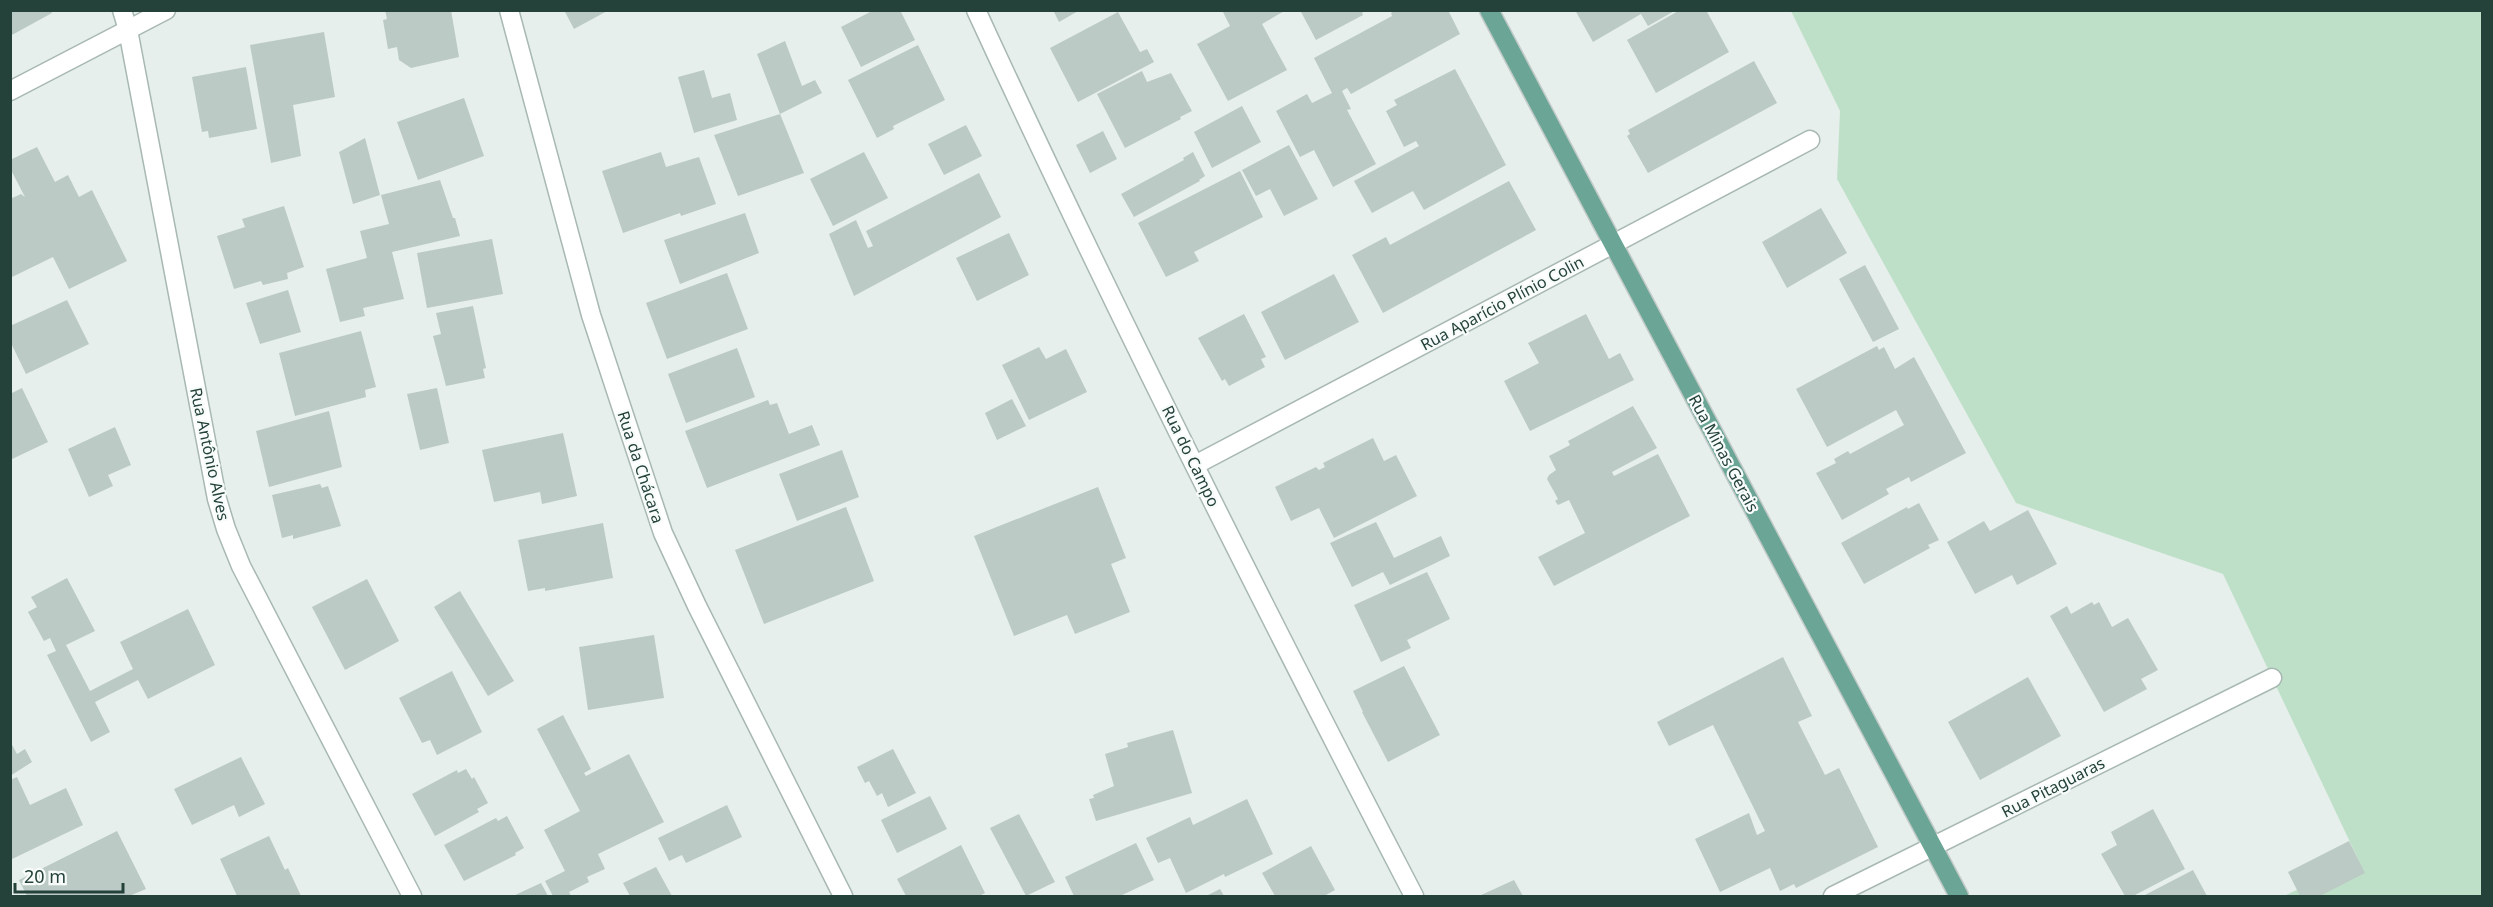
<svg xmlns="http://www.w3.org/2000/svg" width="2493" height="907" font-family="'Noto Sans',sans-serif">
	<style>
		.green { fill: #bfe0c8 }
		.building { fill: #bbcac4 }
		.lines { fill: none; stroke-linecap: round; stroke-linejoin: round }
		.minor-casing { stroke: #a8b8b2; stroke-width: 21 }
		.major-casing { stroke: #c2cac8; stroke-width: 21 }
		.minor { stroke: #fff; stroke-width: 18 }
		.major { stroke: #6aa596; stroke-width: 18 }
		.labels { text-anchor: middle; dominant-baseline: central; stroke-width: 4.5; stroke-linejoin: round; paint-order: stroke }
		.street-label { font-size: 16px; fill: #24423a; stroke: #f7fbf9 }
	</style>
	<rect width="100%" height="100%" fill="#e6efeb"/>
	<polygon class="green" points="1791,11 2482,11 2482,896 2284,896 2359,861 2223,574 2016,503 1837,179 1840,111"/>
	<g class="building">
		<polygon points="10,10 50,10 52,13 10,36"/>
		<polygon points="385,10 451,10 459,57 411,68 399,60 397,47 388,49 383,20 387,19"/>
		<polygon points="564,10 609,10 574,29"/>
		<polygon points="874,10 900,10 915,40 861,67 841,27"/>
		<polygon points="1053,10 1080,10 1059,22"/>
		<polygon points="1222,10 1286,10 1262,24 1287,70 1228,101 1197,44 1230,26"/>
		<polygon points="1300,10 1366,10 1362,13 1363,15 1316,40"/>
		<polygon points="1396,10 1448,10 1460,34 1351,94 1347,88 1342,91 1351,109 1347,110 1376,164 1333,187 1314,150 1300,157 1276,111 1307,94 1312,103 1332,93 1314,58 1392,16 1391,13"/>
		<polygon points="1575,10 1676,10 1648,26 1641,14 1593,42"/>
		<polygon points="1680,10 1706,10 1729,52 1656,93 1627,40"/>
		<polygon points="1118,12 1140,52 1147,49 1154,62 1078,102 1050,48"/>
		<polygon points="324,32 335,97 293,105 301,156 271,163 250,45"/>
		<polygon points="785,41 802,86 815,80 822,93 780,114 757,54"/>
		<polygon points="918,45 945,100 893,126 894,129 877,138 848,80"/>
		<polygon points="1754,61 1777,103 1648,173 1627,136 1630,134 1628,130"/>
		<polygon points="246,67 257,129 209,138 208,131 202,132 192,77"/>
		<polygon points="1455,69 1506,165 1424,210 1413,191 1372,213 1354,181 1419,146 1416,141 1404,147 1386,111 1397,105 1394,100"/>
		<polygon points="704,70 712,98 730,93 737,120 694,133 678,77"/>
		<polygon points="1142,71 1147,82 1171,73 1192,111 1180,117 1181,119 1125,148 1097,94"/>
		<polygon points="464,98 484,156 418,180 397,122"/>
		<polygon points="1242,106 1261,142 1212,168 1194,132"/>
		<polygon points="780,114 804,173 738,196 714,135"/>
		<polygon points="966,125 982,156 944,175 928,144"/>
		<polygon points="1103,131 1117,159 1090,173 1076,145"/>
		<polygon points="365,138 380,195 353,204 339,152"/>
		<polygon points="1289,145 1318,199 1284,216 1270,189 1256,196 1242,170"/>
		<polygon points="37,147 55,182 68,175 79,197 92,190 127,261 69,289 53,257 10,278 10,199 21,194 25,197 10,168 10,160"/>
		<polygon points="661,152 666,167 699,157 716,204 681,216 680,213 623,233 602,171"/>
		<polygon points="864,152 888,198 833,226 810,179"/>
		<polygon points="1193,152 1205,176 1199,180 1200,181 1134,217 1121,194 1184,160 1183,158"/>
		<polygon points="1240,171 1263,217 1194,252 1199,261 1166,277 1138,223"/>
		<polygon points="979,173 1001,217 854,296 829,234 856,220 868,248 873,246 866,231"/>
		<polygon points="440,180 453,218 455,218 460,236 392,252 404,299 363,308 365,316 340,322 326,269 367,258 360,231 389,224 381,195"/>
		<polygon points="1509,181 1536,230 1383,313 1352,255 1386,237 1390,245"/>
		<polygon points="284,206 304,267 287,273 288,279 263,285 261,281 234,289 217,236 245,227 242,219"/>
		<polygon points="1821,208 1847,253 1787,288 1762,242"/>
		<polygon points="745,213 759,253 680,284 664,240"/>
		<polygon points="1009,233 1029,275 977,301 956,258"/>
		<polygon points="492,239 503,294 427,308 417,253"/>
		<polygon points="1865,265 1899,329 1873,342 1839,279"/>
		<polygon points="727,273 748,329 667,359 646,303"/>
		<polygon points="1334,274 1359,322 1285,360 1261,312"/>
		<polygon points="288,290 301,332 260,344 246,303"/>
		<polygon points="67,300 89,344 26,374 10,341 10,326"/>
		<polygon points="473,306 486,368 483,369 485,378 446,386 433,336 441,334 436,313"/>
		<polygon points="1244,314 1266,357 1261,359 1265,367 1229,386 1225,379 1222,381 1198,338"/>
		<polygon points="1586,314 1609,359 1620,353 1634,380 1530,431 1504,381 1539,363 1528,343"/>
		<polygon points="361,331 376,387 365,390 366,397 295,416 279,353"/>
		<polygon points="1877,346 1879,350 1884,347 1895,369 1914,357 1966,453 1911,482 1909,477 1886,489 1889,494 1842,520 1816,473 1836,463 1834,459 1848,451 1850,454 1904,425 1896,410 1827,447 1796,389"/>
		<polygon points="1039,347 1046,359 1066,349 1087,392 1029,420 1002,365"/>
		<polygon points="737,348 755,397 686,423 668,374"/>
		<polygon points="22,388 48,442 10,460 10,394"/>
		<polygon points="437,388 449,443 420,450 407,394"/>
		<polygon points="1012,399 1026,426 997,440 985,413"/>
		<polygon points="768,400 770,405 777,403 789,434 812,425 820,445 707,488 685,431"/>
		<polygon points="1633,406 1657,448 1612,472 1614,476 1658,454 1690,516 1554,586 1538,557 1585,533 1569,500 1558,505 1555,501 1558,499 1547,479 1549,475 1556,470 1549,456 1570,445 1568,441"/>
		<polygon points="329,411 342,467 269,487 256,431"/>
		<polygon points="115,427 131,465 108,475 113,486 89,497 68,449"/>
		<polygon points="563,433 577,496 542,504 540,492 494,502 482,450"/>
		<polygon points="1373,438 1384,461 1396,455 1417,496 1334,538 1319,508 1291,521 1275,487 1316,467 1319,470 1325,467 1323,463"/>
		<polygon points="842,450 859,497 797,521 779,474"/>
		<polygon points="320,484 322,488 328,486 341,526 293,539 293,535 282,538 272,495"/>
		<polygon points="1098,487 1126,558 1111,564 1130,612 1075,634 1067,615 1014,636 974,536"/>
		<polygon points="1919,503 1939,540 1928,545 1930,548 1864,584 1841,543 1907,507 1908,509"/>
		<polygon points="846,507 874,581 764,624 735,550"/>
		<polygon points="2028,510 2057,564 2017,585 2012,575 1975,594 1947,542 1984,521 1990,531"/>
		<polygon points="1376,522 1394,558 1441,536 1450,556 1390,585 1383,572 1352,587 1330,543"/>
		<polygon points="603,523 613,578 545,591 545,588 528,591 518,540"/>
		<polygon points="1427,572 1450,619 1407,640 1411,648 1381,662 1354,605"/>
		<polygon points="67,578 95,631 66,645 90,691 133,669 120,642 188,609 215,665 148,699 138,680 95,702 110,732 91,742 47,655 56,651 50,638 44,641 28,612 37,607 31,597"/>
		<polygon points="367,579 399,641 345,670 312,607"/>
		<polygon points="460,591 514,681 488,696 434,607"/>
		<polygon points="2092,602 2094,605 2099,602 2112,627 2128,618 2158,670 2141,679 2147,689 2104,712 2050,616 2067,606 2071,614"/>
		<polygon points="654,635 664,698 588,710 579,647"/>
		<polygon points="1783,657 1812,716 1798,722 1825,775 1839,768 1878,847 1796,888 1794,884 1780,891 1770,868 1720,892 1695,839 1749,813 1757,835 1765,831 1713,725 1669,746 1657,722"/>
		<polygon points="1404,666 1440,735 1388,762 1362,712 1363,712 1353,691"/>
		<polygon points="452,671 482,732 437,755 430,740 422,743 399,698"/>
		<polygon points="2028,677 2061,736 1980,780 1948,722"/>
		<polygon points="563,715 591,769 584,773 586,776 629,754 664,822 598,854 605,869 587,877 589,882 569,892 571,896 553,896 545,881 565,871 544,830 580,811 537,729"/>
		<polygon points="1173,730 1192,793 1096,821 1089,799 1094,798 1093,795 1114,786 1105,754 1128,747 1127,743"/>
		<polygon points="10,741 17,754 25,749 32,762 10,776"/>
		<polygon points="893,749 916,793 888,807 882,793 877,796 869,781 865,783 857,767"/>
		<polygon points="241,757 265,804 239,817 234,805 192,825 174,789"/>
		<polygon points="466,769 472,779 474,777 488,803 477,809 479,812 435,836 412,794 457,770 458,773"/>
		<polygon points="17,777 30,805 66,788 83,825 10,860 10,780"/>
		<polygon points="930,796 947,829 897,853 881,820"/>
		<polygon points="1247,799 1273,854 1225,877 1224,874 1186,893 1170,858 1158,863 1146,838 1190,817 1193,825"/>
		<polygon points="727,805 742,837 686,863 682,855 669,861 658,838"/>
		<polygon points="2153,809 2185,869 2133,896 2125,896 2101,854 2117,845 2111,832"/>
		<polygon points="1019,814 1055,882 1026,896 990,828"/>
		<polygon points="507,816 524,848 515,853 516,855 464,881 444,845 496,818 498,821"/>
		<polygon points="117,831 146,889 129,896 27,896 19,880"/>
		<polygon points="269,836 285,870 288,868 301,896 237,896 220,859"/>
		<polygon points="2349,841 2365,873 2320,896 2300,896 2288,872"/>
		<polygon points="1136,843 1154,880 1120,896 1074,896 1065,877"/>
		<polygon points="961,845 985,893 979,896 906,896 897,879"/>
		<polygon points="1311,846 1335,890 1324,896 1275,896 1262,873"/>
		<polygon points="656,867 672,896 630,896 623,883"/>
		<polygon points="2193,870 2207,896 2143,896"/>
		<polygon points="1514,880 1523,896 1479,896"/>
		<polygon points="541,883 548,896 513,896"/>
		<polygon points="1220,889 1224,896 1206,896"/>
	</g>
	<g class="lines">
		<defs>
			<g id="minor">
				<polyline points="122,10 128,30 217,499 226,529 241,566 412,896"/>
				<polyline points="509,10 591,315 663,533 697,606 843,896"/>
				<path d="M976 10C1114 310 1262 604 1414 896"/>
				<polyline points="10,91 166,10"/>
				<polyline points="1195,465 1810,140"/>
				<polyline points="1833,896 2272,678"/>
			</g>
			<polyline id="major" points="1489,10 1959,896"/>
		</defs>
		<use href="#minor" class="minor-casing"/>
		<use href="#major" class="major-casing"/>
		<use href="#minor" class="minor"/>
		<use href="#major" class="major"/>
	</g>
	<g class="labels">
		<g class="street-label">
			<text transform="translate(1502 303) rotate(-28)">Rua Aparício Plínio Colin</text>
			<text transform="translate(1724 453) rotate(62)">Rua Minas Gerais</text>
			<text transform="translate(210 454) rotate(78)">Rua Antônio Alves</text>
			<text transform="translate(1191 456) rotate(64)">Rua do Campo</text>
			<text transform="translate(641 467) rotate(72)">Rua da Chácara</text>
			<text transform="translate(2053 787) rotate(-27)">Rua Pitaguaras</text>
		</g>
	</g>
	<rect width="2493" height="907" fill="none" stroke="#24423a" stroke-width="24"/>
	<path d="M15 883v9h108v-9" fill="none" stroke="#24423a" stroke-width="3"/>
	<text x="24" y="883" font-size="18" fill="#24423a" stroke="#f7fbf9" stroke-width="4.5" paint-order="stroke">20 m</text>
</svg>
